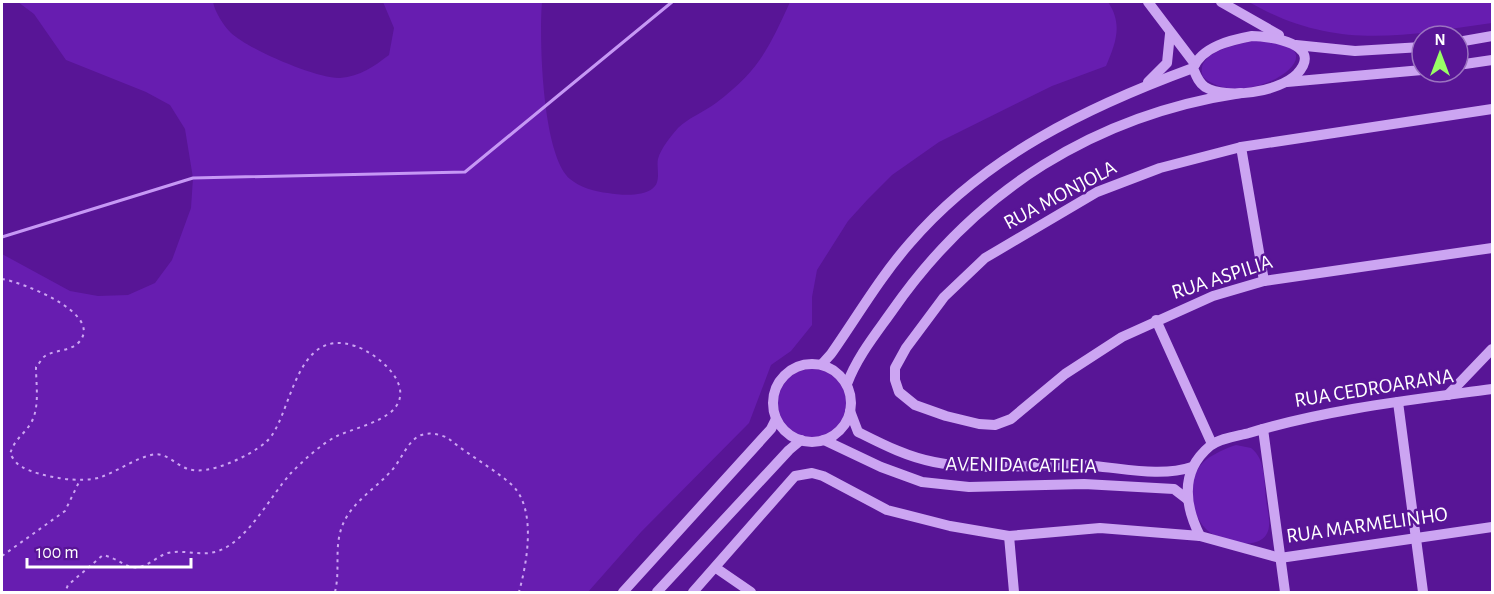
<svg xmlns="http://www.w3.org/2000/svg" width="1494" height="594" font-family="'Alegreya Sans',sans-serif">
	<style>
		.green { fill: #671db0 }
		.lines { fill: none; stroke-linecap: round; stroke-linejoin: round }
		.stream { stroke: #c698f5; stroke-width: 3 }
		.path { stroke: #cca5f2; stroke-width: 2; stroke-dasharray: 3 4.5; stroke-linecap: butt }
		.minor { stroke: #cca5f2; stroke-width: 10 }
		.labels { text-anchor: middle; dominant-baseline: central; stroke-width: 5; stroke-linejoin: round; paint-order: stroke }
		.street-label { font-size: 21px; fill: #fff; stroke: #581596 }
	</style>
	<rect width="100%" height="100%" fill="#581596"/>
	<g class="green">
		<path d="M18 2H213C215 12 223 25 231 33 248 49 317 79 340 78 361 76 373 67 389 55L394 28 383 2H542C539 37 542 155 570 179 579 187 596 192 608 193 620 195 641 197 652 189 662 182 656 168 658 159 661 148 671 136 678 128 688 118 704 112 716 103 759 70 768 50 790 2H1108C1123 24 1116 43 1106 66L1052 86 939 142 892 175 868 199 848 221 817 270 812 297V325L791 351 771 365 749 423 641 532 588 592H2V254L70 291 98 296 128 295 155 283 172 260 191 208 193 178 185 129 170 105 146 92 66 60 34 14Z"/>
		<path d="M1249 2H1492V23C1401 36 1334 51 1249 2Z"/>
		<path d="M1253 41C1356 41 1248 117 1203 77 1194 52 1236 45 1253 41Z"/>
		<circle cx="812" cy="403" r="34"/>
		<path d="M1236 445 1251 448C1266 459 1264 483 1266 499 1267 508 1271 523 1268 531 1261 553 1219 541 1207 530 1189 513 1185 476 1207 459 1214 454 1226 448 1236 445Z"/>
	</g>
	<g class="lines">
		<polyline class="stream" points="2,237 193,178 465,172 672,2"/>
		<g class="path">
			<path d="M2 279C22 282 102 313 80 341 71 352 56 349 45 356 42 358 39 364 36 367 36 385 40 407 31 423 23 436 15 438 10 454 13 458 17 465 22 467 40 477 82 484 101 477 118 471 134 459 151 455 166 451 175 465 188 469 208 476 250 456 266 442 292 420 293 325 355 346 377 353 419 387 391 412 376 424 355 428 337 436 321 444 304 460 291 473 271 495 248 541 218 551 202 557 184 549 168 553 156 556 146 570 131 567 123 565 116 558 103 555L68 585 65 592"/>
			<polyline points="2,556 65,511 80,480"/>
			<path d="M335 592C340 571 335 553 340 533 347 504 374 491 392 470 401 460 406 445 417 437 427 431 439 434 448 438 468 455 493 468 512 485 537 509 527 563 519 592"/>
		</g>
		<g class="minor">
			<polyline points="1148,2 1195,64"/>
			<polyline points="1221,2 1279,35"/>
			<path d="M1252 36C1270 36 1325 44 1297 74 1279 92 1227 100 1205 87 1198 82 1196 75 1193 68 1203 46 1231 40 1252 36Z"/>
			<polyline points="1458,42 1492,36"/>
			<polyline points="1296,45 1355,51 1422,47"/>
			<polyline points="1458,65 1492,60"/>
			<polyline points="1148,82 1167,63 1170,34"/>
			<polyline points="1287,82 1422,70"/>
			<polyline points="1492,109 1241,147 1160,168 1097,192 985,258 944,297 906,348 895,368 895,380 899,392 915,405 946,416 979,424 995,425 1011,419 1065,374 1122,337 1213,296 1264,281 1492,248"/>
			<polyline points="1241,147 1264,281"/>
			<polyline points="1156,320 1212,444"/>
			<circle cx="812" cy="403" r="39"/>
			<path d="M822 364 831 354C857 317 880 277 910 243 985 156 1087 107 1193 68"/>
			<path d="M847 384C857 357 875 335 892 311 976 190 1095 115 1241 93"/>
			<polyline points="1448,395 1492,349"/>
			<polyline points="1398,402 1423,592"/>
			<path d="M850 411 858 432C882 444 907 457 934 462 980 471 1028 465 1075 465 1113 465 1156 479 1192 467"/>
			<polyline points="1263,429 1285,592"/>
			<polyline points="824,440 881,467 922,482 969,487 1084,484 1174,489 1187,499"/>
			<polyline points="1009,536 1014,592"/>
			<path d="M1200 536C1184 504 1180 471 1210 446 1220 438 1238 436 1249 433 1328 409 1411 400 1492 389"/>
			<polyline points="716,568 751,592"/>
			<polyline points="623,592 771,429 776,419"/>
			<polyline points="657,592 789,450 801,440"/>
			<polyline points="693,592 795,476 812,473 823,476 887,510 950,526 1009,536 1100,528 1200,536 1280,558 1492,527"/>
		</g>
	</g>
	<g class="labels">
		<g class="street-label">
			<text transform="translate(1060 195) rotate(-28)">RUA MONJOLA</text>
			<text transform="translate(1222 277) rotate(-18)">RUA ASPILIA</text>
			<text transform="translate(1374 388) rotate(-9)">RUA CEDROARANA</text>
			<text transform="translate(1021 465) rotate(1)">AVENIDA CATLEIA</text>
			<text transform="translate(1367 525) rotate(-8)">RUA MARMELINHO</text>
		</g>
	</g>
	<rect width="1494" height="594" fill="none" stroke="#ffffff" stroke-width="6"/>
	<g transform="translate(1440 54)"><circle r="28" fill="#581596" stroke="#9b73c0" stroke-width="1.5"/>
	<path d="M0-4.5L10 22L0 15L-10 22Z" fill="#99ff66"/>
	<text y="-9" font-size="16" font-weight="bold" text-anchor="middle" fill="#ffffff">N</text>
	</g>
	<path d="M27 558v9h164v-9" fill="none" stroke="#ffffff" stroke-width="3"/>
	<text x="36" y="558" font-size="18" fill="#ffffff" stroke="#581596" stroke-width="4.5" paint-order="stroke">100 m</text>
</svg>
